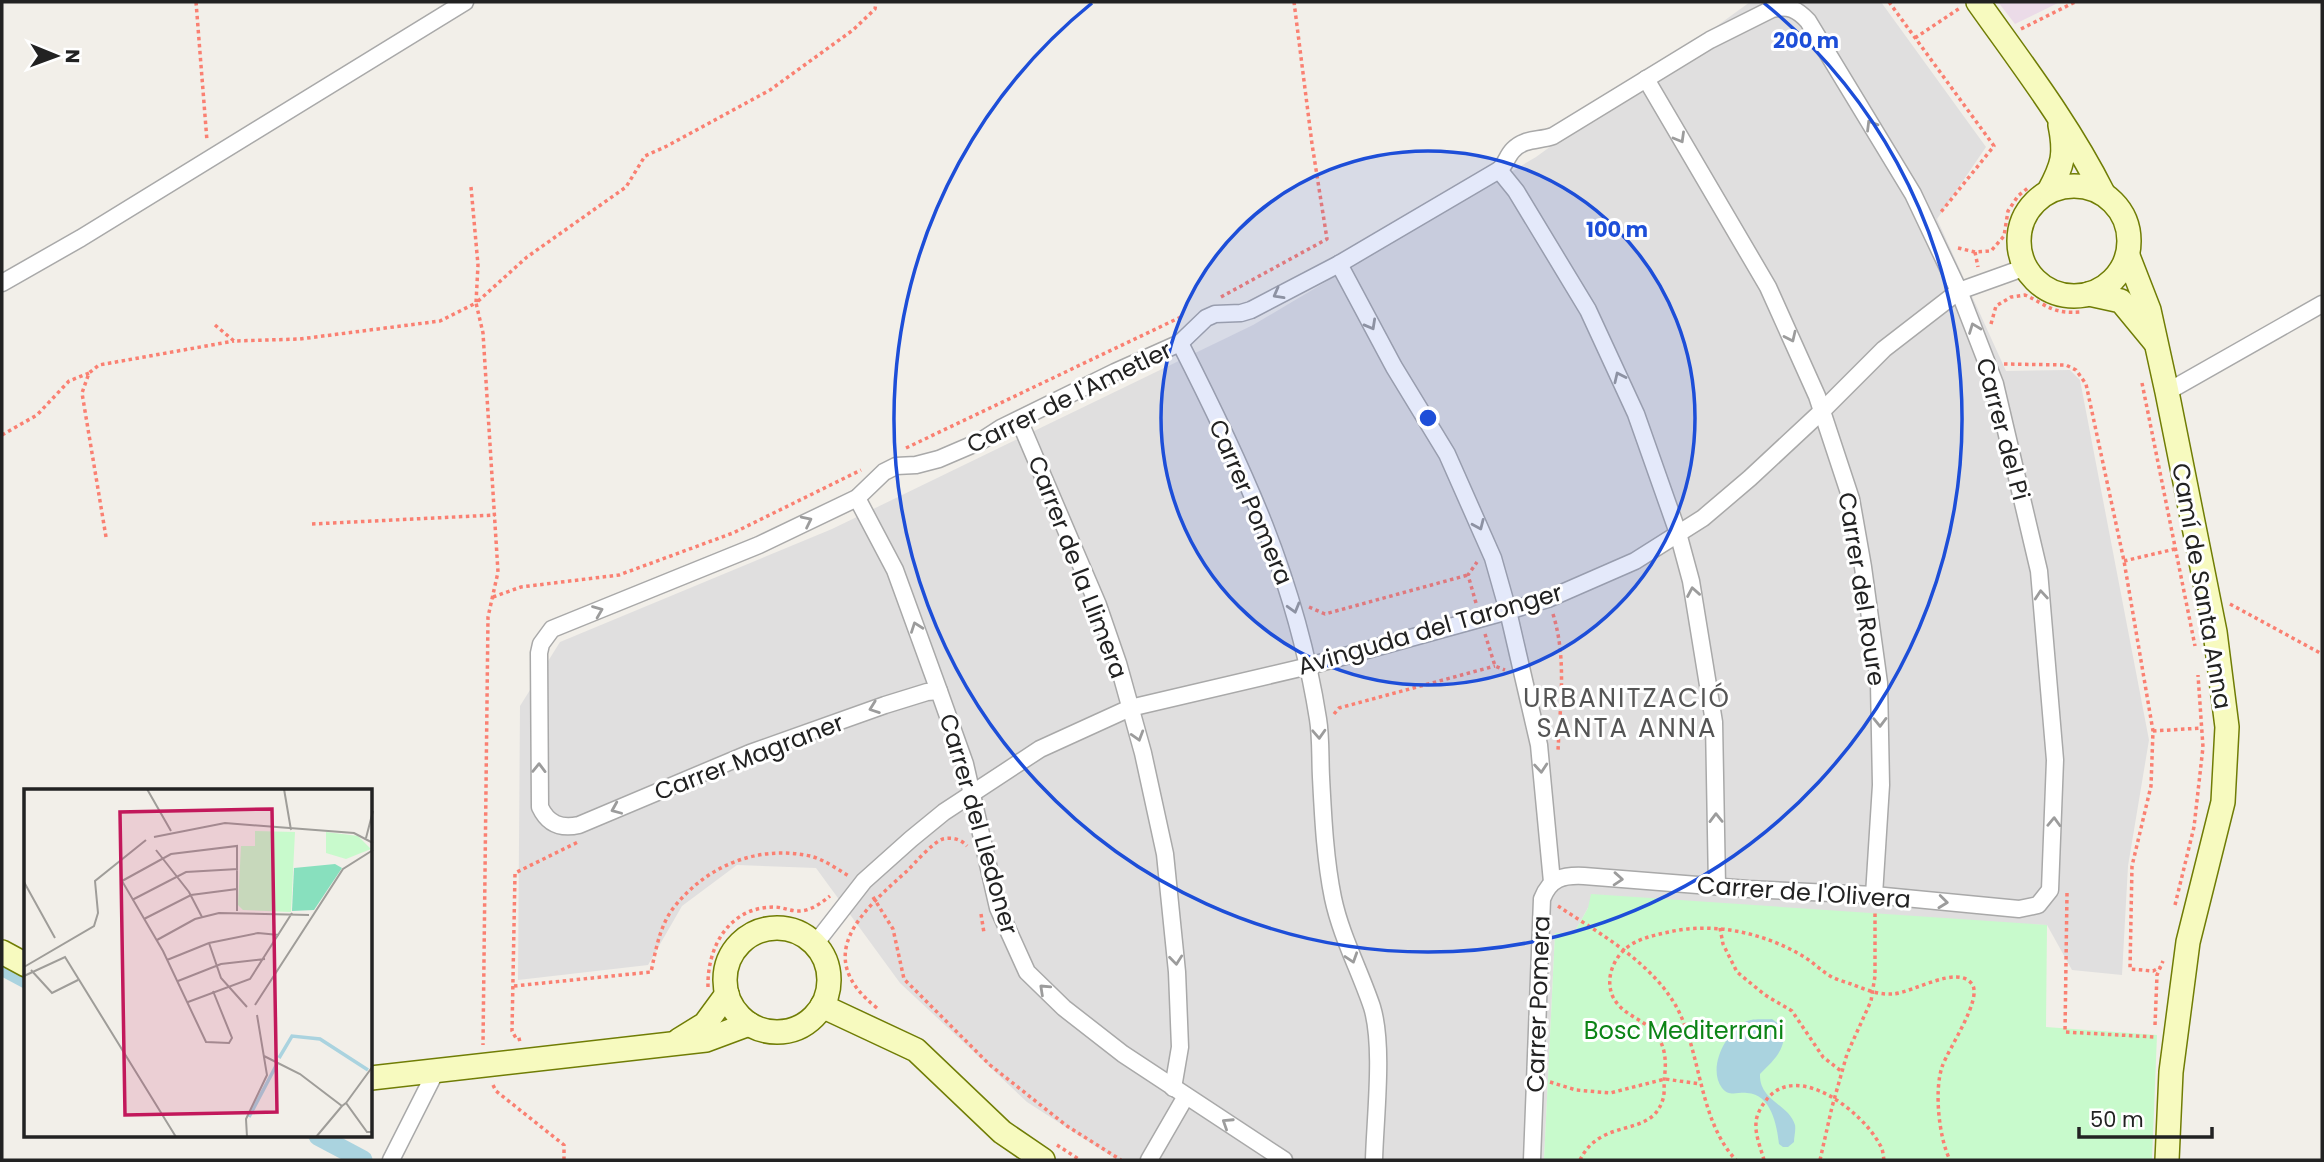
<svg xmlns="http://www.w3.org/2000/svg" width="2324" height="1162" font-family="Poppins,sans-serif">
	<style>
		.residential { fill: #e0dfdf }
		.industrial { fill: #ebdbe8 }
		.park { fill: #c8facc }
		.water { fill: #aad3df }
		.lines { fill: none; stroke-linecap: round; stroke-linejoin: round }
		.canal { stroke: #aad3df; stroke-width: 19 }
		.street-casing { stroke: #a9a9a9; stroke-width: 19 }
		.secondary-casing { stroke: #707d05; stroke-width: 26 }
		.path { stroke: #fa8072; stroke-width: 3.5; stroke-dasharray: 3.5 3.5; stroke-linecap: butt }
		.street { stroke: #fff; stroke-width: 16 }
		.secondary { stroke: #f7fabf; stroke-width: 23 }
		.oneway { stroke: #9c9c9c }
		.ring { fill: none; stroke: #1d4ed8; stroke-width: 3.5 }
		.labels { text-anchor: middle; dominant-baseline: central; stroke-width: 6; stroke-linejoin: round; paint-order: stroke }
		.street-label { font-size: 24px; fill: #222; stroke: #fff }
		.park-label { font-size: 24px; fill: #0c8416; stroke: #fff }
		.neighbourhood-label { font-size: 26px; letter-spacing: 2px; fill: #555; stroke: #fff }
		.inset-river { fill: none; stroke: #aad3df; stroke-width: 3.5 }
		.inset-road { fill: none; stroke: #9f9d99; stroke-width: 2 }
		.view { fill: #c2185b; fill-opacity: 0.15; stroke: #c2185b; stroke-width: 3.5 }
		.inset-edge { fill: none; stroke: #222; stroke-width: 3.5 }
		.centre { fill: #1d4ed8; stroke: #fff; stroke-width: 3.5 }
		.ring-label { font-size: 21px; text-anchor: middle; font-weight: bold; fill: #1d4ed8; stroke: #fff; stroke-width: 6; stroke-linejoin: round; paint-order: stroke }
	</style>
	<rect width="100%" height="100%" fill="#f2efe9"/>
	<polygon class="residential" points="1750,2 1881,2 1986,147 1937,219 2006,371 2070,370 2080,380 2149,740 2128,866 2122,975 2072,970 2047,925 1588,908 1574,933 1555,933 1544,1160 1117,1160 1027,1102 900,983 816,868 737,865 682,906 648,965 518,980 520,706 560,642 832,529 1253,325 1536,157"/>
	<polygon class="industrial" points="1998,2 2060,2 2015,24"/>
	<polygon class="park" points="1591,894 2047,925 2046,1027 2157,1035 2152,1160 1544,1160 1555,933 1574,933 1588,908"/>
	<path class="water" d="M1772 1019 1784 1028C1786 1050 1774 1060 1760 1074 1759 1101 1789 1104 1795 1125 1796 1130 1794 1137 1794 1142L1788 1147H1783L1779 1144C1777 1125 1771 1094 1747 1093 1737 1092 1729 1097 1722 1088 1707 1068 1726 1032 1745 1022 1752 1018 1764 1020 1772 1019Z"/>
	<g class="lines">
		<g class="canal">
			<polyline points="2,966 26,979"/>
			<polyline points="318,1136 363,1160"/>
		</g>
		<defs>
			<g id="street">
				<polyline points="1646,79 1768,287 1817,396 1851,499 1863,567 1879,683 1881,785 1874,895"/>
				<polyline points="1499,170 1516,191 1588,310 1636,414 1678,533 1691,581 1714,722 1717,886"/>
				<polyline points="1339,264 1394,367 1447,454 1493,558 1508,611 1539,745 1552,882"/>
				<polyline points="2,283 81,238 465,2"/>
				<path d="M1180 343C1243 467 1296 579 1318 719 1321 737 1320 757 1321 777 1323 816 1325 859 1333 898 1341 936 1360 971 1372 1007 1384 1046 1375 1118 1374 1160"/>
				<polyline points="2167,392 2322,304"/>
				<polyline points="1019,420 1098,605 1118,663 1143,753 1165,854 1177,972 1180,1047 1173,1088"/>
				<polyline points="857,498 895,570 939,691 965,764 998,908 1027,972 1064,1008 1123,1054 1284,1160"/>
				<path d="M939 691 927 692 885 705 750 753 579 825C561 829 548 824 540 807L539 653 541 644 552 629 759 545 857 498 884 472 896 466 916 465 939 459 981 441 1001 428 1115 372 1180 343 1206 318 1215 314 1241 313 1251 310 1339 264 1499 170C1506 164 1507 156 1513 150 1524 138 1539 141 1553 136L1710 40 1772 9C1788 5 1797 9 1808 21L1913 194 1959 291 1995 384 2039 571 2055 760 2050 890 2038 905 2019 909 1874 895 1748 889 1584 876C1563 875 1550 878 1542 899L1532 1160"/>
				<polyline points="815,944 864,881 911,839 944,812 1040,749 1130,708 1309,666 1508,611 1548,599 1635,561 1703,518 1750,478 1822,411 1884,349 1959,291 2026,267"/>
				<polyline points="391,1160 436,1071"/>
				<polyline points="1149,1160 1186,1096"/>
			</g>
			<g id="secondary">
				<path d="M1978 2C2022 64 2069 125 2103 193"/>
				<circle cx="2074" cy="241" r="55"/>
				<path d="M2049 191C2063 165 2066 154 2060 125"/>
				<polyline points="2128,256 2149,310 2167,392 2215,632 2227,727 2223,802 2188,942 2171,1072 2167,1160"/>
				<polyline points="2089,294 2121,301 2154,341"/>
				<circle cx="777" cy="980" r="52"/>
				<polyline points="2,952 26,965"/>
				<polyline points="822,1006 916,1050 1002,1132 1043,1160"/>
				<polyline points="679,1040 705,1024 727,994"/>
				<polyline points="371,1078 706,1040 749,1024"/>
			</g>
		</defs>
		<use href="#street" class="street-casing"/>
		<use href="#secondary" class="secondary-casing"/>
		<g class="path">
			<polyline points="196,2 207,141"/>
			<polyline points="1889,2 1994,146 1941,212"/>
			<polyline points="2021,29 2075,2"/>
			<polyline points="1915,38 1960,8"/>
			<polyline points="471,187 478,265 476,303 527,257 626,187 645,156 667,146 770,90 853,30 875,9 876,2"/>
			<polyline points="1958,248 1975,252 1991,251 2004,236 2008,211 2018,196 2029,187"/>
			<polyline points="1975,252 1978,267"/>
			<polyline points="1221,297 1327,239 1312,144 1294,2"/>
			<path d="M1991 324 1996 306 2011 297 2025 295C2049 306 2052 314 2081 312"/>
			<polyline points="215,325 234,341 300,339 440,321 476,303 483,333 498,572 488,617 483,1045"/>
			<polyline points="2004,364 2066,365 2076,370 2086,384 2124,561 2153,731 2151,786 2132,866 2130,969 2153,971 2161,967"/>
			<polyline points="2142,383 2195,646"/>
			<polyline points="2,435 37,415 69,381 89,373"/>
			<polyline points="906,448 1183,316"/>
			<polyline points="312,524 495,515"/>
			<polyline points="106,537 82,393 89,373 99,365 234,341"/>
			<polyline points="2124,561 2175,549"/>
			<polyline points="493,597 521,587 619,575 733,533 861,470"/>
			<polyline points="1476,603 1468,575 1477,562"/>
			<polyline points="2230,604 2322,654"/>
			<polyline points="1309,607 1325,614 1468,575"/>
			<path d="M1553 614C1567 659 1560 705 1558 751"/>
			<polyline points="1485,634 1495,666 1505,670"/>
			<polyline points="1334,714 1339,708 1495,666"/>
			<polyline points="2153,731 2202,728"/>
			<polyline points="2067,893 2065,1032 2155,1037"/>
			<polyline points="873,897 893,929 904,979 990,1065 1067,1126 1121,1160"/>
			<polyline points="2175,905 2194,827 2203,747 2198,675"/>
			<path d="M1558 906C1600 934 1650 961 1676 1006 1702 1054 1698 1119 1736 1160"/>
			<polyline points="981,914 984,933"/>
			<polyline points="1720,928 1723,944 1737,972 1765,995 1792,1011 1823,1057 1841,1071"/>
			<path d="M514 986 651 972C656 949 660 924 675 906 708 865 758 845 810 856 823 859 837 869 849 876"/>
			<path d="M708 987C707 947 729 907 774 907 781 907 788 910 796 911 809 912 820 904 830 896"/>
			<path d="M877 1008C811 956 861 912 907 871 915 863 933 842 943 839 952 837 961 839 967 846"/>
			<polyline points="2155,1025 2157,975 2163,961"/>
			<polyline points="521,1039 517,1040 512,1031 515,873 578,842"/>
			<polyline points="1550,1082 1576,1090 1610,1093 1665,1079 1700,1084"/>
			<polyline points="493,1085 496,1091 564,1145 564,1160"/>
			<polyline points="1057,1145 1080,1160"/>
			<path d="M1580 1160C1601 1117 1649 1138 1662 1102 1665 1095 1664 1087 1664 1080 1667 1061 1666 1041 1649 1027 1637 1017 1621 1013 1613 997 1606 982 1611 965 1621 953 1634 939 1651 936 1669 932 1713 922 1761 932 1801 955 1812 961 1821 971 1832 977 1838 980 1845 982 1851 984 1864 989 1878 995 1892 994 1913 993 1957 964 1972 984 1983 999 1948 1049 1942 1067 1934 1091 1939 1138 1950 1160"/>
			<path d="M1764 1160C1761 1149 1755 1135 1756 1123 1756 1115 1762 1105 1767 1099 1798 1061 1863 1112 1880 1145 1883 1149 1883 1155 1884 1160"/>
			<polyline points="1820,1160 1832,1107 1847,1054 1871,1001 1875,976 1875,911"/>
		</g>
		<use href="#street" class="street"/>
		<use href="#secondary" class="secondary"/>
	</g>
	<defs><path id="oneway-chevron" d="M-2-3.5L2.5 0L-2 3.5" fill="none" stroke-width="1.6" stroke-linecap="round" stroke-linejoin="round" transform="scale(1.75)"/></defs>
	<g class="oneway">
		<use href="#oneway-chevron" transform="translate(1871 125) rotate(-121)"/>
		<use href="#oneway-chevron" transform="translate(1680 138) rotate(60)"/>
		<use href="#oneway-chevron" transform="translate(1278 294) rotate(151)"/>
		<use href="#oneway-chevron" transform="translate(1371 325) rotate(61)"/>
		<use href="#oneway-chevron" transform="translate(1974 328) rotate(-111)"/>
		<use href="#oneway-chevron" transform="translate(1791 337) rotate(65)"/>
		<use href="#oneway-chevron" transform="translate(1619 377) rotate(-115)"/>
		<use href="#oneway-chevron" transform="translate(807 521) rotate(-26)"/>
		<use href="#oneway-chevron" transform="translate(1479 525) rotate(66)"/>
		<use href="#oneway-chevron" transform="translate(1693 592) rotate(-100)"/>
		<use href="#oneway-chevron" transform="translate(2041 595) rotate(-95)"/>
		<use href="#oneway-chevron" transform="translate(1294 608) rotate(74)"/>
		<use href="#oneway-chevron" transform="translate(598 611) rotate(-22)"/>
		<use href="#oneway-chevron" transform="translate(916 627) rotate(-110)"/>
		<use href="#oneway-chevron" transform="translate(874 708) rotate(160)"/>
		<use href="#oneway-chevron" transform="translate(1880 722) rotate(89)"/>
		<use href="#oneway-chevron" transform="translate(1319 734) rotate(87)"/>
		<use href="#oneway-chevron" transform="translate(1138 736) rotate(73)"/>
		<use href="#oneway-chevron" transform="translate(539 768) rotate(-89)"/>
		<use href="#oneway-chevron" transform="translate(1541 768) rotate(85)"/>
		<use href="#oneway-chevron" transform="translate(616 809) rotate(157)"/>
		<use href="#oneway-chevron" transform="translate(1716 818) rotate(-91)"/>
		<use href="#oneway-chevron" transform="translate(2054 822) rotate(-88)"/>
		<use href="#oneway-chevron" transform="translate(1618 879) rotate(4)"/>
		<use href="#oneway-chevron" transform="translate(1943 902) rotate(6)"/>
		<use href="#oneway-chevron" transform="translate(1352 958) rotate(72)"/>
		<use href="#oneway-chevron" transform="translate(1176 960) rotate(84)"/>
		<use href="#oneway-chevron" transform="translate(1044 989) rotate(-137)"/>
		<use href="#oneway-chevron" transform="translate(1227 1123) rotate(-147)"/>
	</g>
	<circle cx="1428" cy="418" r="267" fill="#1d4ed8" fill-opacity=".12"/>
	<g class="ring">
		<circle cx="1428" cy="418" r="267"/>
		<path d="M1764 3A534 534 0 1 1 1092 3"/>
	</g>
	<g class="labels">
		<g class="street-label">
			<text transform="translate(1069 397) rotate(-26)">Carrer de l'Ametler</text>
			<text transform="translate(2003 429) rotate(75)">Carrer del Pi</text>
			<text transform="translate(1251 502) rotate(67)">Carrer Pomera</text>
			<text transform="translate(1078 567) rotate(69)">Carrer de la Llimera</text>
			<text transform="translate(2202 586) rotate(80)">Camí de Santa Anna</text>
			<text transform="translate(1862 589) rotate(81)">Carrer del Roure</text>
			<text transform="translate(1430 629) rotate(-16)">Avinguda del Taronger</text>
			<text transform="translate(749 757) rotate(-21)">Carrer Magraner</text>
			<text transform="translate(979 824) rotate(74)">Carrer del Lledoner</text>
			<text transform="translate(1804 892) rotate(4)">Carrer de l'Olivera</text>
			<text transform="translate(1538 1004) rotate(-88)">Carrer Pomera</text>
		</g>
		<g class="park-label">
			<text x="1684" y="1030">Bosc Mediterrani</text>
		</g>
		<g class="neighbourhood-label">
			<text x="1627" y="698">URBANITZACIÓ<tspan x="1627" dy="30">SANTA ANNA</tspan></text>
		</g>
	</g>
	<g transform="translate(24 789)">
		<rect width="348" height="348" fill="#f2efe9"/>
		<path d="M231 42 271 43 267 123 219 121 214 116 217 57H231ZM302 43 334 47 347 60 322 70 302 64Z" fill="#c8facc"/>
		<path d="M311 75 318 79 290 121 268 122 270 79Z" fill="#88e0be"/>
		<path class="inset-river" d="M255 269 268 247 296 250 344 281M225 328 253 275"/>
		<path class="inset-road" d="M123 0 147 42M260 0 267 41M130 48 201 34 330 44 349 54M342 49 349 22M132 61 165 103 178 128M0 93 31 149M108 111 162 83 214 80M120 130 167 106 213 100M133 151 171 130 195 124 285 126M185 154 197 189 223 218M143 171 185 154 234 144 255 146M0 178 70 137 74 124 71 92 122 51M7 181 28 204 54 191M0 187 41 168 152 348M154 192 197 175 241 170M189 202 208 249 205 254 182 253 139 162 98 92 147 65 213 57V122M164 213 226 190 268 124M231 216 319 80 349 61M240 267 276 285 318 317 322 314 343 343H349M322 314 349 277M223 348 222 330 243 286 233 226M292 348 318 317"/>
		<path class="view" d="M248 20 253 323 101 326 96 23Z"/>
		<rect width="348" height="348" class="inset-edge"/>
	</g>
	<circle cx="1428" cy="418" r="10" class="centre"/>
	<g class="ring-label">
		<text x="1806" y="48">200 m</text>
		<text x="1617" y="237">100 m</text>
	</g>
	<rect width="2324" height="1162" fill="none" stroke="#222222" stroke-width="7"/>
	<g transform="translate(56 56) rotate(91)" stroke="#ffffff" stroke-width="5" paint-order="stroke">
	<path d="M0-5L12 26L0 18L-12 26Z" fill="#222222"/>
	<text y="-10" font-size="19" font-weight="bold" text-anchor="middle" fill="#222222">N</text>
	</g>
	<path d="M2079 1127v10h133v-10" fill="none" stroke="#222222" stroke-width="3.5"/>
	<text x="2090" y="1127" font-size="21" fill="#222222" stroke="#ffffff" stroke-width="5" paint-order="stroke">50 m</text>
</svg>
